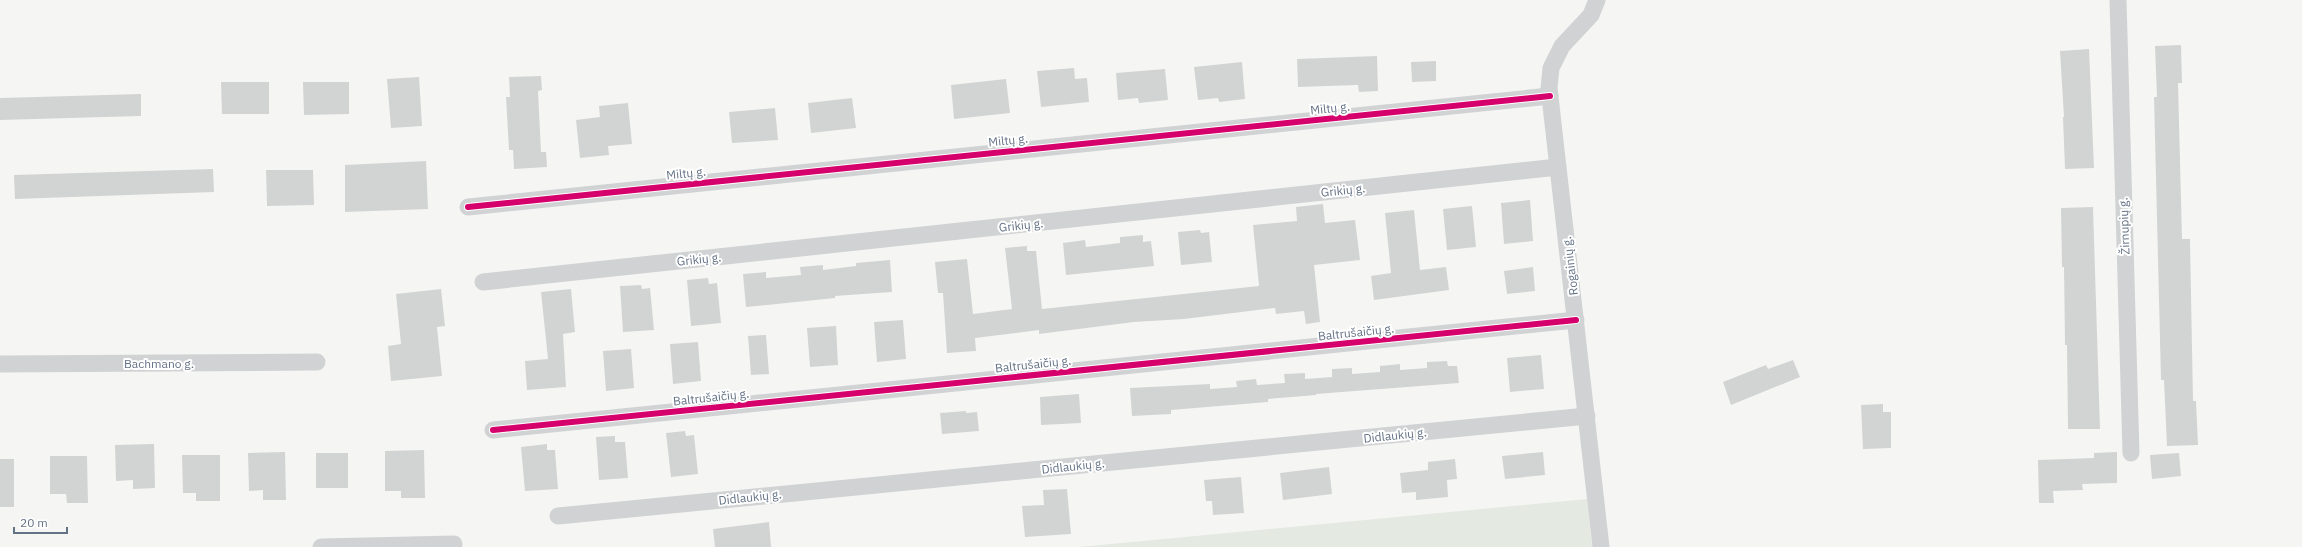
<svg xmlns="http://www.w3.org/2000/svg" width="2302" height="547" font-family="'IBM Plex Sans',sans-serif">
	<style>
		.green { fill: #e4e9e2 }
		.building { fill: #d2d4d4 }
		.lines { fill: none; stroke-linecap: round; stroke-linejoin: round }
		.minor { stroke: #d1d2d3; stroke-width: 17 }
		.cycleway-casing { stroke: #fff; stroke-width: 8 }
		.cycleway { stroke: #d6006c; stroke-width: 6 }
		.labels { text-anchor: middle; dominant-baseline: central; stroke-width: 4; stroke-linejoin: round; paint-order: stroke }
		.street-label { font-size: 12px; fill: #647286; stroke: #fff }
	</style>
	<rect width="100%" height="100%" fill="#f5f6f4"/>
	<polygon class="green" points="1587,499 1592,547 1079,547"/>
	<g class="building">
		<polygon points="2181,45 2182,83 2178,83 2182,239 2190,239 2193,401 2196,401 2198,445 2167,446 2164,380 2161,380 2154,97 2157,97 2155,46"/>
		<polygon points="2089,49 2094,168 2065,169 2063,117 2064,117 2060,51"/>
		<polygon points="1377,56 1378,91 1359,92 1358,85 1298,87 1297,59"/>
		<polygon points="1436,61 1436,81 1412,82 1411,62"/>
		<polygon points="1242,62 1245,99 1219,102 1218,98 1198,100 1194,67"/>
		<polygon points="1074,68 1075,79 1087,78 1089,102 1041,107 1037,71"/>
		<polygon points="1165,69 1168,100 1139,103 1138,98 1118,100 1116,73"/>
		<polygon points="541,76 542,90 538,91 541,152 546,152 547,167 514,169 513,150 509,150 506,97 510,97 509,77"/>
		<polygon points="419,77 422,126 391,128 387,79"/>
		<polygon points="1006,79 1010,113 954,119 951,85"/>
		<polygon points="221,82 269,82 269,114 222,114"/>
		<polygon points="303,82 349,82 349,114 304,115"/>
		<polygon points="141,94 141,116 0,120 0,98"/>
		<polygon points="852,98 856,128 811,133 808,103"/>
		<polygon points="628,103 632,144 608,146 609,155 580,158 576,120 600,117 599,106"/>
		<polygon points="775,108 778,140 732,143 729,112"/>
		<polygon points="426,161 428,209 345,212 345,165"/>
		<polygon points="213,169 214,192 15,199 14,175"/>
		<polygon points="266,170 313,170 314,205 267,206"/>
		<polygon points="1530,200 1533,241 1504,244 1501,203"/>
		<polygon points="1323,204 1325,223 1355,220 1360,260 1314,265 1320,322 1306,324 1304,311 1276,314 1275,308 1184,319 1134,322 1039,334 1039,330 975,338 976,351 947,353 943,293 938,293 935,262 967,259 973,314 1012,309 1005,248 1027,246 1027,251 1036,251 1042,309 1259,286 1253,225 1297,221 1296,207"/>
		<polygon points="1472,206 1476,247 1447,250 1443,209"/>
		<polygon points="2093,207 2100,429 2068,429 2067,345 2065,345 2064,267 2062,267 2061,208"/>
		<polygon points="1414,210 1420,270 1446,267 1449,290 1374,300 1371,276 1391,273 1385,213"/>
		<polygon points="1200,230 1201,233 1209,232 1212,262 1181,265 1178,232"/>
		<polygon points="1143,235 1143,242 1151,241 1154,266 1066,275 1063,243 1085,240 1086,247 1120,243 1120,237"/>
		<polygon points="890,260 892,292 835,296 835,298 746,307 743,274 766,272 766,278 801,275 800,267 823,265 823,270 856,266 856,263"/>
		<polygon points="1533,267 1535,291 1507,294 1504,271"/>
		<polygon points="708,278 709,284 717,283 721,323 691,326 687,280"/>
		<polygon points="641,285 642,289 650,288 654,330 623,332 620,286"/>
		<polygon points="441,289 445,326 437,327 442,376 391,381 388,346 401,344 396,294"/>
		<polygon points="571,289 575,332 563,334 566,387 527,390 525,361 548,359 541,292"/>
		<polygon points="903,320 906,359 877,362 874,322"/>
		<polygon points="836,326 838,365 810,367 807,328"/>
		<polygon points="766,335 769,374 751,375 748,336"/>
		<polygon points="698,342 701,381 673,384 670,344"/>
		<polygon points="631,349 634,388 606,391 603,351"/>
		<polygon points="1541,355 1544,389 1510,392 1507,358"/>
		<polygon points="1793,360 1800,377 1731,405 1723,382 1766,365 1768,369"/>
		<polygon points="1447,361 1448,366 1457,366 1459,383 1316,394 1316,395 1268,399 1268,402 1171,410 1171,414 1132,416 1130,388 1210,384 1210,389 1237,387 1236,381 1256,379 1257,385 1285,383 1284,374 1305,373 1305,379 1332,377 1332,369 1352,368 1352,374 1380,372 1380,366 1400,364 1400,370 1427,368 1427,362"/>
		<polygon points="1079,394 1081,423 1041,425 1040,397"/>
		<polygon points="1883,404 1883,412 1891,412 1891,448 1863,449 1861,405"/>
		<polygon points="966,411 966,413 977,412 979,431 942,434 940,413"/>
		<polygon points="685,431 686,436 694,435 698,474 671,477 666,433"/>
		<polygon points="615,436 615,442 625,442 628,478 599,480 596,437"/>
		<polygon points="154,444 155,488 133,489 133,480 116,481 115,445"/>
		<polygon points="547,444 547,450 555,450 558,489 525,491 521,447"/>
		<polygon points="424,450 425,498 401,498 401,491 385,491 385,451"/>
		<polygon points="285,452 286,500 263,500 263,490 249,491 248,453"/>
		<polygon points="1543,452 1545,475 1505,479 1502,456"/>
		<polygon points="2117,452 2117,483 2082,484 2083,490 2053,491 2054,503 2039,503 2038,460 2094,458 2094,453"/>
		<rect x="316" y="453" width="32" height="35"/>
		<polygon points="2179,453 2181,476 2152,479 2150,455"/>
		<polygon points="182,455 220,455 220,501 196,501 196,493 183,493"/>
		<polygon points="50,456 87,456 88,503 67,503 66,494 50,494"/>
		<rect x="0" y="459" width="14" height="48"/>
		<polygon points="1455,459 1457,479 1447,480 1448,497 1416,500 1416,492 1402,493 1400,473 1428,470 1428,462"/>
		<polygon points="1329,467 1332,494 1283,500 1280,473"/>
		<polygon points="1241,477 1244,513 1213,515 1212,501 1206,501 1204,480"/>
		<polygon points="1067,489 1071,534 1025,537 1022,506 1044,505 1043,490"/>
		<polygon points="769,522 771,547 715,547 713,529"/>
	</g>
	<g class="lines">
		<g class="minor">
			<polyline points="1597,0 1591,15 1562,46 1551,68 1549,88 1601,547"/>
			<polyline points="2118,0 2131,453"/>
			<polyline points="468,207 1550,96"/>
			<polyline points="483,282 1558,167"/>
			<polyline points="0,364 317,362"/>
			<polyline points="493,430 1576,320"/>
			<polyline points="558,516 1587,416"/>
			<polyline points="321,547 454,544 453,547"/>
		</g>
		<defs>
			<g id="cycleway">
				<polyline points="468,207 1550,96"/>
				<polyline points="493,430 1576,320"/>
			</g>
		</defs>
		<use href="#cycleway" class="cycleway-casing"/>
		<use href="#cycleway" class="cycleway"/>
	</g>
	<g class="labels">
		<g class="street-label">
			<text transform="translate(1330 108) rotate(-6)">Miltų g.</text>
			<text transform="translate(1008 140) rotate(-6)">Miltų g.</text>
			<text transform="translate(686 173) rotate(-6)">Miltų g.</text>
			<text transform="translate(1343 190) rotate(-6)">Grikių g.</text>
			<text transform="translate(1021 225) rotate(-6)">Grikių g.</text>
			<text transform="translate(2124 226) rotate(-92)">Žirnupių g.</text>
			<text transform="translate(699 259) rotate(-6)">Grikių g.</text>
			<text transform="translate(1570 266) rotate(-97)">Rogainių g.</text>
			<text transform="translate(1356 332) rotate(-6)">Baltrušaičių g.</text>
			<text x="159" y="363">Bachmano g.</text>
			<text transform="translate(1033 364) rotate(-6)">Baltrušaičių g.</text>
			<text transform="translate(711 397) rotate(-6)">Baltrušaičių g.</text>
			<text transform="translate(1395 435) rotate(-6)">Didlaukių g.</text>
			<text transform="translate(1073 466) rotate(-6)">Didlaukių g.</text>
			<text transform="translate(750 497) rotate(-6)">Didlaukių g.</text>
		</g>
	</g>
	<path d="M14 527v6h53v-6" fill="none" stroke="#647286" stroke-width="2"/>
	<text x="20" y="527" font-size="12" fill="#647286" stroke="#ffffff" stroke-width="3" paint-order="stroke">20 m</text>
</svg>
